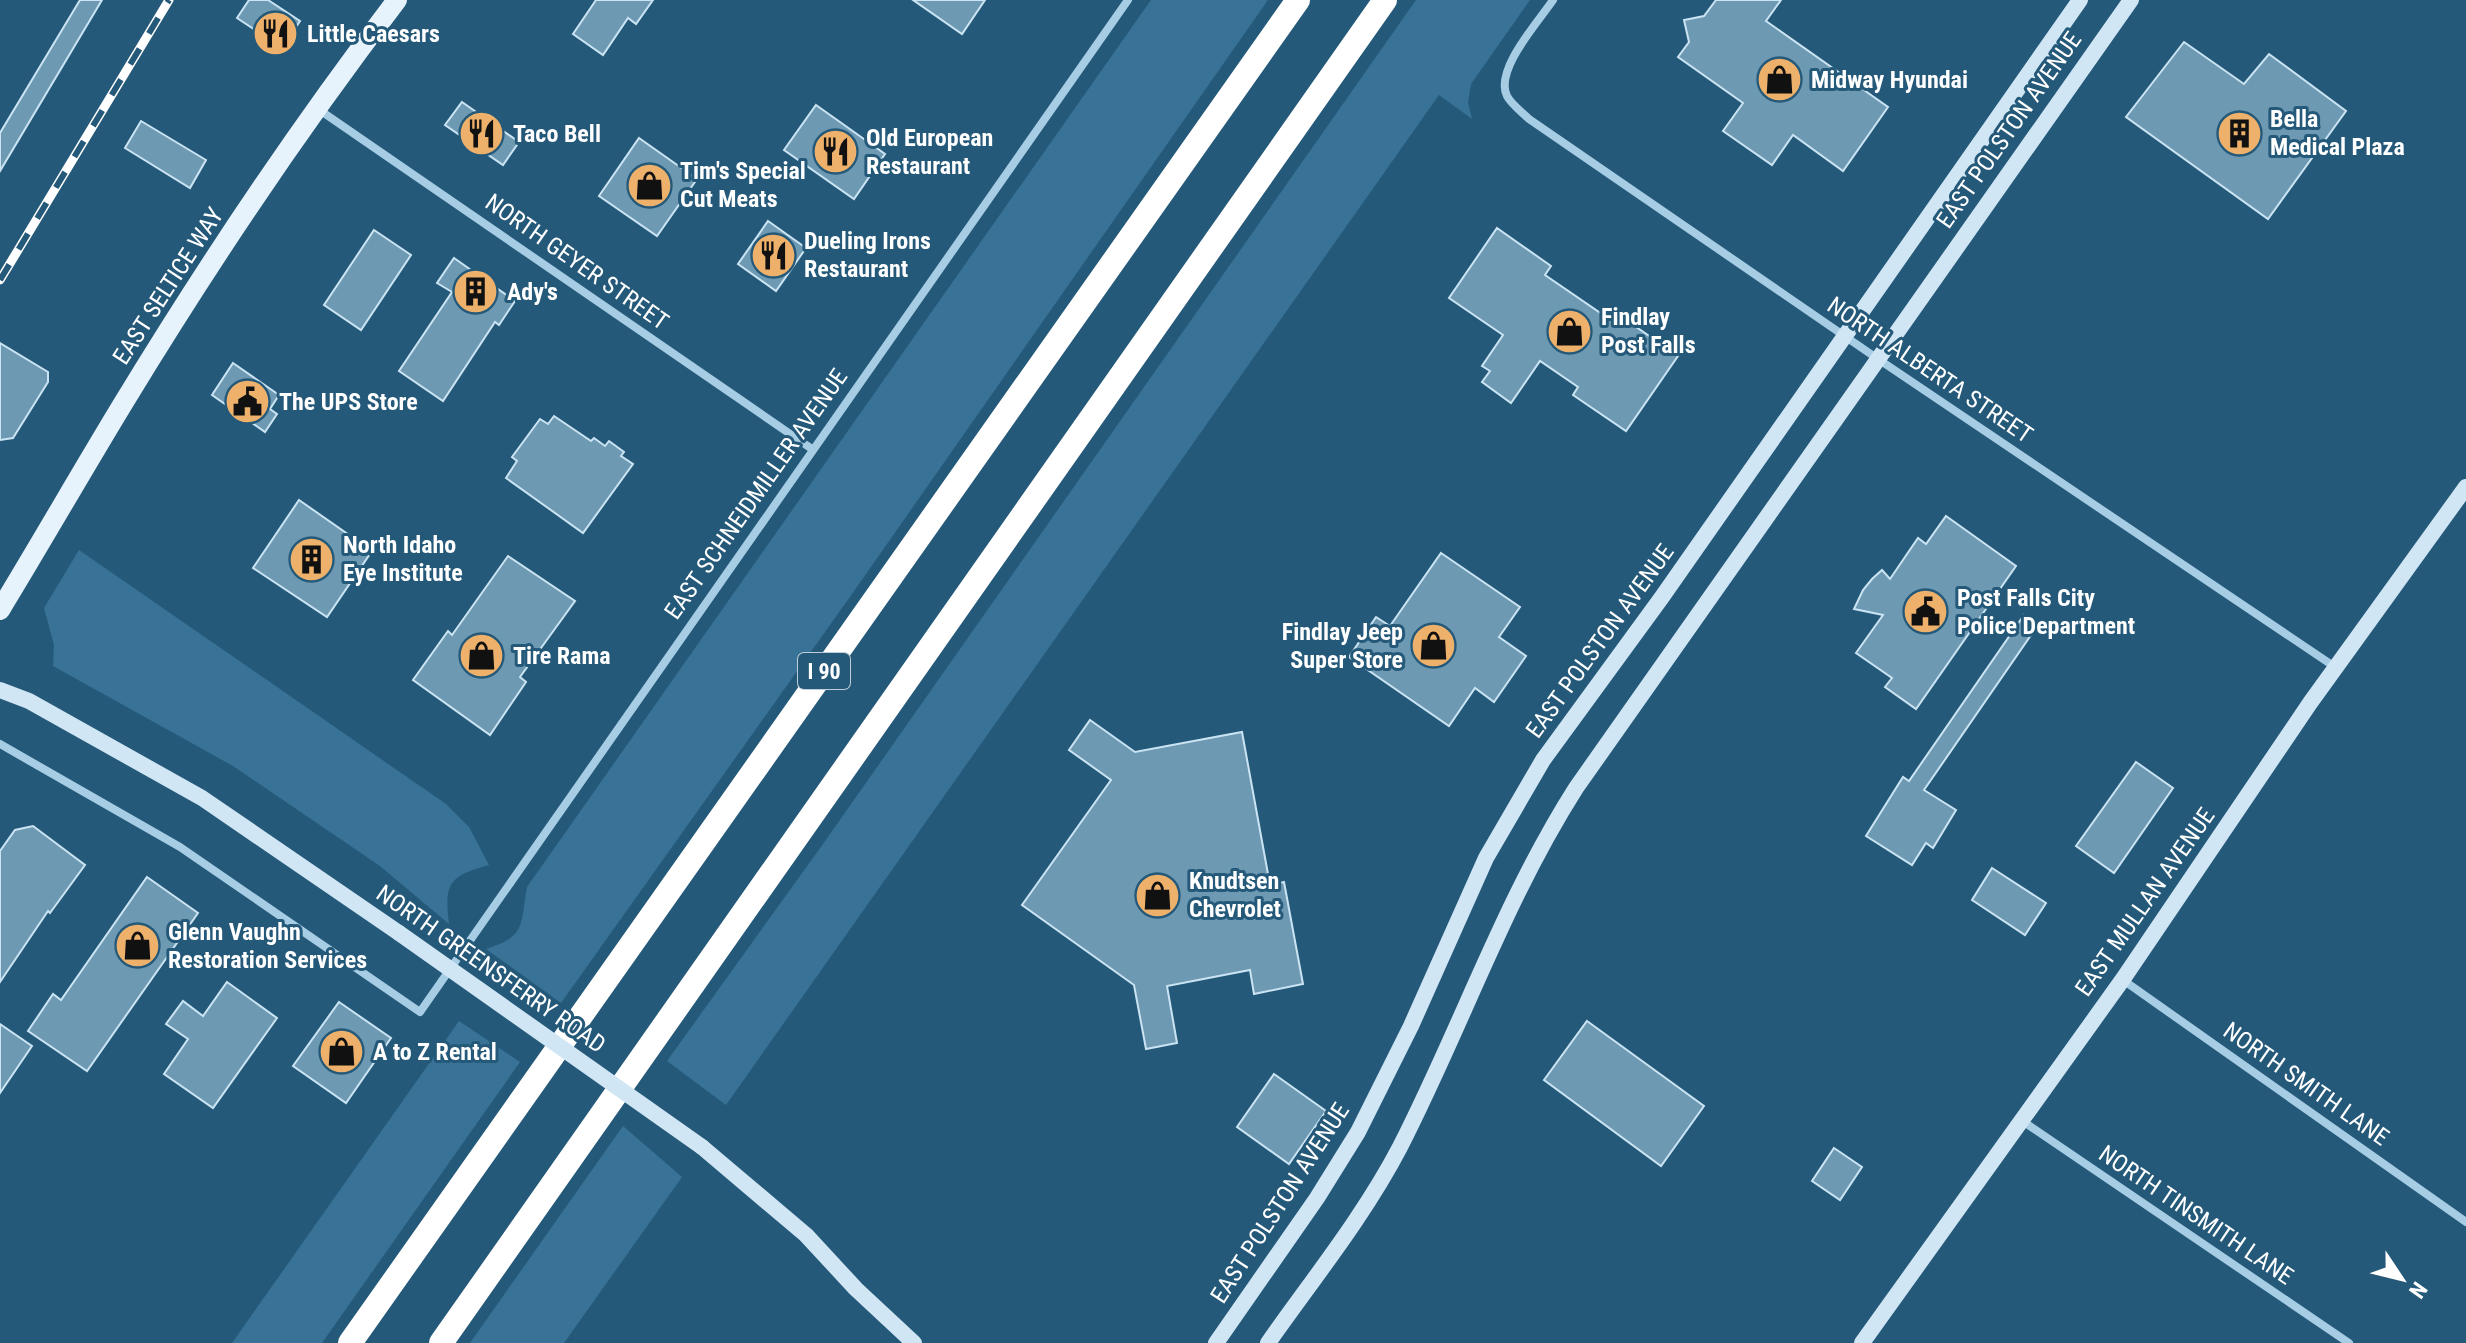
<svg xmlns="http://www.w3.org/2000/svg" width="2466" height="1343" font-family="'Roboto Condensed',sans-serif">
	<style>
		.green { fill: #387397 }
		.building { fill: #6e99b3; stroke: #cae4f3; stroke-width: 2 }
		.lines { fill: none; stroke-linecap: round; stroke-linejoin: round }
		.street { stroke: #a7cde4; stroke-width: 8 }
		.secondary { stroke: #d0e6f4; stroke-width: 16 }
		.primary { stroke: #e7f3fc; stroke-width: 20 }
		.highway { stroke: #fff; stroke-width: 24 }
		.rail-casing { stroke: #fff; stroke-width: 9 }
		.rail { stroke: #255979; stroke-width: 6; stroke-dasharray: 18; stroke-linecap: butt }
		.secondary-bridge { stroke: #d0e6f4; stroke-width: 16 }
		.labels { text-anchor: middle; dominant-baseline: central; stroke-width: 6; stroke-linejoin: round; paint-order: stroke }
		.shield { fill: #255979; stroke: #becdd7; stroke-width: 2 }
		.shield-label { font-size: 22px; font-weight: bold; fill: #fff }
		.poi-label { font-size: 24px; font-weight: bold; fill: #fff; stroke: #255979; text-anchor: start }
		.street-label { font-size: 24px; fill: #fff; stroke: #255979 }
	</style>
	<rect width="100%" height="100%" fill="#255979"/>
	<g class="green">
		<path d="M1151 0H1268L852 594 561 1003 486 949C527 936 520 925 527 887Z"/>
		<polygon points="1416,0 1530,0 1471,84 1468,103 1472,119 1439,95 726,1105 667,1061 823,844"/>
		<path d="M79 550 446 804 469 827 489 865C449 876 444 883 449 924L380 866 233 766 53 666 54 645 44 608Z"/>
		<polygon points="459,1021 520,1062 322,1343 232,1343"/>
		<polygon points="623,1126 682,1177 564,1343 470,1343"/>
	</g>
	<g class="building">
		<polygon points="80,0 102,0 0,171 0,133"/>
		<polygon points="249,0 268,0 300,21 282,48 237,18"/>
		<polygon points="596,0 653,0 636,24 628,18 603,55 573,34"/>
		<polygon points="913,0 985,0 962,34"/>
		<polygon points="1716,0 1781,0 1766,21 1888,107 1843,171 1793,135 1772,165 1723,131 1743,103 1678,57 1689,42 1684,20 1704,16"/>
		<polygon points="2184,42 2244,84 2269,54 2346,111 2268,219 2126,117"/>
		<polygon points="462,102 519,142 503,165 445,125"/>
		<polygon points="816,105 885,154 854,199 784,150"/>
		<polygon points="141,121 206,160 190,188 125,148"/>
		<polygon points="639,138 697,179 657,236 599,196"/>
		<polygon points="768,221 806,248 776,291 738,264"/>
		<polygon points="1497,228 1551,266 1545,275 1621,327 1626,320 1678,356 1626,431 1573,395 1578,387 1540,361 1511,403 1482,382 1490,371 1482,366 1503,335 1449,298"/>
		<polygon points="374,230 411,255 361,330 324,305"/>
		<polygon points="454,258 515,301 499,325 495,322 443,401 399,371 452,292 437,283"/>
		<polygon points="0,343 48,372 48,382 13,438 0,440"/>
		<polygon points="233,363 279,395 270,409 277,414 265,432 212,395"/>
		<polygon points="554,416 591,441 594,438 605,446 609,441 624,452 621,456 633,464 583,533 506,478 517,461 512,457 540,419 548,424"/>
		<polygon points="299,500 372,551 327,617 253,568"/>
		<polygon points="1946,516 2016,566 1916,709 1885,687 1892,678 1856,653 1883,615 1854,609 1863,590 1872,579 1882,570 1890,579 1918,538 1926,544"/>
		<polygon points="1441,553 1520,607 1499,637 1526,656 1494,702 1475,688 1449,726 1349,657 1376,617 1390,626"/>
		<polygon points="508,556 575,601 520,677 526,682 490,735 413,680 448,631 452,635"/>
		<polygon points="2024,615 2038,625 1924,790 1956,810 1933,848 1926,843 1912,865 1866,836 1903,777 1909,781"/>
		<polygon points="1090,720 1135,752 1242,732 1270,885 1284,882 1303,984 1254,994 1250,970 1167,986 1177,1043 1146,1049 1134,985 1022,905 1111,780 1069,750"/>
		<polygon points="2136,762 2173,788 2114,873 2076,846"/>
		<polygon points="33,826 85,865 50,913 48,911 0,982 0,851 15,830"/>
		<polygon points="1992,868 2046,903 2025,935 1972,900"/>
		<polygon points="147,877 198,913 87,1071 28,1031 53,994 61,1000"/>
		<polygon points="227,982 277,1018 213,1108 164,1074 188,1039 166,1024 183,1001 203,1016"/>
		<polygon points="339,1002 391,1038 346,1103 293,1066"/>
		<polygon points="1587,1021 1704,1106 1661,1166 1544,1080"/>
		<polygon points="0,1024 32,1046 0,1093"/>
		<polygon points="1274,1074 1326,1111 1289,1164 1237,1127"/>
		<polygon points="1834,1148 1862,1167 1840,1200 1812,1181"/>
	</g>
	<g class="lines">
		<g class="street">
			<path d="M1553 0C1539 21 1494 70 1507 96 1511 104 1522 112 1529 119L1878 359 2335 667"/>
			<polyline points="318,109 812,449"/>
			<polyline points="0,744 180,847 420,1012 1128,0"/>
			<polyline points="2123,980 2466,1222"/>
			<polyline points="2021,1120 2349,1343"/>
		</g>
		<g class="secondary">
			<polyline points="0,690 29,701 202,798 399,933"/>
			<polyline points="702,1147 806,1235 856,1289 914,1343"/>
			<polyline points="1216,1343 1317,1198 1358,1132 1411,1026 1486,858 1543,760 1662,597 2080,0"/>
			<path d="M1268 1343C1313 1279 1364 1216 1400 1147 1461 1028 1504 901 1576 788L2131 0"/>
			<polyline points="1862,1343 2123,979 2310,703 2466,487"/>
		</g>
		<path class="primary" d="M0 610C42 541 82 471 124 402 208 264 299 128 397 0"/>
		<g class="highway">
			<polyline points="350,1343 1298,0"/>
			<polyline points="441,1343 1385,0"/>
		</g>
		<defs>
			<polyline id="rail" points="0,280 169,0"/>
		</defs>
		<use href="#rail" class="rail-casing"/>
		<use href="#rail" class="rail"/>
		<polyline class="secondary-bridge" points="399,933 702,1147"/>
	</g>
	<defs>
		<symbol id="restaurant-disc" viewBox="-11 -11 22 22"><circle r="9.5" fill="#eeb16b" stroke="#255979"/><path d="M-5-6h1v4h1v-4h1v4h1v-4h1v5L-1.5 .5V6h-2V.5L-5-1ZM5-6V6H3V1.5H1.5Q1.5-4 5-6Z" fill="#111"/></symbol>
		<symbol id="shop-disc" viewBox="-11 -11 22 22"><circle r="9.5" fill="#eeb16b" stroke="#255979"/><path d="M-5-2.5h2.3a2.7 3.5 0 0 1 5.4 0H5L5.5 6h-11ZM-1.5-2.5h3a1.5 2.3 0 0 0-3 0Z" fill="#111"/></symbol>
		<symbol id="building-disc" viewBox="-11 -11 22 22"><circle r="9.5" fill="#eeb16b" stroke="#255979"/><path d="M-4-6H4V6H1V3H-1V6H-4ZM-2.5-4.3h1.7v1.8h-1.7ZM.8-4.3h1.7v1.8H.8ZM-2.5-1h1.7V.8h-1.7ZM.8-1h1.7V.8H.8Z" fill="#111"/></symbol>
		<symbol id="civic-disc" viewBox="-11 -11 22 22"><circle r="9.5" fill="#eeb16b" stroke="#255979"/><path d="M-.6-6.5H3V-4.5H.6V-3L4-1V1h2V6H-6V1h2V-1L-.6-3ZM-1.2 2.5V6h2.4V2.5Z" fill="#111"/></symbol>
	</defs>
	<g fill-rule="evenodd">
		<use href="#restaurant-disc" x="250" y="8" width="51" height="51"/>
		<use href="#shop-disc" x="1754" y="54" width="51" height="51"/>
		<use href="#building-disc" x="2214" y="108" width="51" height="51"/>
		<use href="#restaurant-disc" x="456" y="108" width="51" height="51"/>
		<use href="#restaurant-disc" x="810" y="126" width="51" height="51"/>
		<use href="#shop-disc" x="624" y="160" width="51" height="51"/>
		<use href="#restaurant-disc" x="748" y="230" width="51" height="51"/>
		<use href="#building-disc" x="450" y="266" width="51" height="51"/>
		<use href="#shop-disc" x="1544" y="306" width="51" height="51"/>
		<use href="#civic-disc" x="222" y="376" width="51" height="51"/>
		<use href="#building-disc" x="286" y="534" width="51" height="51"/>
		<use href="#civic-disc" x="1900" y="586" width="51" height="51"/>
		<use href="#shop-disc" x="1408" y="620" width="51" height="51"/>
		<use href="#shop-disc" x="456" y="630" width="51" height="51"/>
		<use href="#shop-disc" x="1132" y="870" width="51" height="51"/>
		<use href="#shop-disc" x="112" y="920" width="51" height="51"/>
		<use href="#shop-disc" x="316" y="1026" width="51" height="51"/>
	</g>
	<g class="labels">
		<rect class="shield" x="798" y="653" width="52" height="36" rx="6"/>
		<g class="shield-label">
			<text x="824" y="671">I 90</text>
		</g>
		<g class="poi-label">
			<text x="307" y="34">Little Caesars</text>
			<text x="1811" y="80">Midway Hyundai</text>
			<text x="2270" y="119">Bella<tspan x="2270" dy="28">Medical Plaza</tspan></text>
			<text x="513" y="134">Taco Bell</text>
			<text x="866" y="138">Old European<tspan x="866" dy="28">Restaurant</tspan></text>
			<text x="680" y="171">Tim's Special<tspan x="680" dy="28">Cut Meats</tspan></text>
			<text x="804" y="241">Dueling Irons<tspan x="804" dy="28">Restaurant</tspan></text>
			<text x="507" y="292">Ady's</text>
			<text x="1601" y="317">Findlay<tspan x="1601" dy="28">Post Falls</tspan></text>
			<text x="279" y="402">The UPS Store</text>
			<text x="343" y="545">North Idaho<tspan x="343" dy="28">Eye Institute</tspan></text>
			<text x="1957" y="598">Post Falls City<tspan x="1957" dy="28">Police Department</tspan></text>
			<text x="1403" y="632" text-anchor="end">Findlay Jeep<tspan x="1403" dy="28">Super Store</tspan></text>
			<text x="513" y="656">Tire Rama</text>
			<text x="1189" y="881">Knudtsen<tspan x="1189" dy="28">Chevrolet</tspan></text>
			<text x="168" y="932">Glenn Vaughn<tspan x="168" dy="28">Restoration Services</tspan></text>
			<text x="373" y="1052">A to Z Rental</text>
		</g>
		<g class="street-label">
			<text transform="translate(2009 130) rotate(-55)">EAST POLSTON AVENUE</text>
			<text transform="translate(577 262) rotate(35)">NORTH GEYER STREET</text>
			<text transform="translate(168 286) rotate(-57)">EAST SELTICE WAY</text>
			<text transform="translate(1930 370) rotate(34)">NORTH ALBERTA STREET</text>
			<text transform="translate(756 494) rotate(-55)">EAST SCHNEIDMILLER AVENUE</text>
			<text transform="translate(1600 641) rotate(-54)">EAST POLSTON AVENUE</text>
			<text transform="translate(2145 902) rotate(-55)">EAST MULLAN AVENUE</text>
			<text transform="translate(491 969) rotate(35)">NORTH GREENSFERRY ROAD</text>
			<text transform="translate(2306 1084) rotate(35)">NORTH SMITH LANE</text>
			<text transform="translate(1280 1203) rotate(-57)">EAST POLSTON AVENUE</text>
			<text transform="translate(2196 1215) rotate(34)">NORTH TINSMITH LANE</text>
		</g>
	</g>
	<g transform="translate(2402 1279) rotate(125)" stroke="#255979" stroke-width="6" paint-order="stroke">
	<path d="M0-6L14 30L0 20L-14 30Z" fill="#ffffff"/>
	<text y="-12" font-size="22" font-weight="bold" text-anchor="middle" fill="#ffffff">N</text>
	</g>
</svg>
